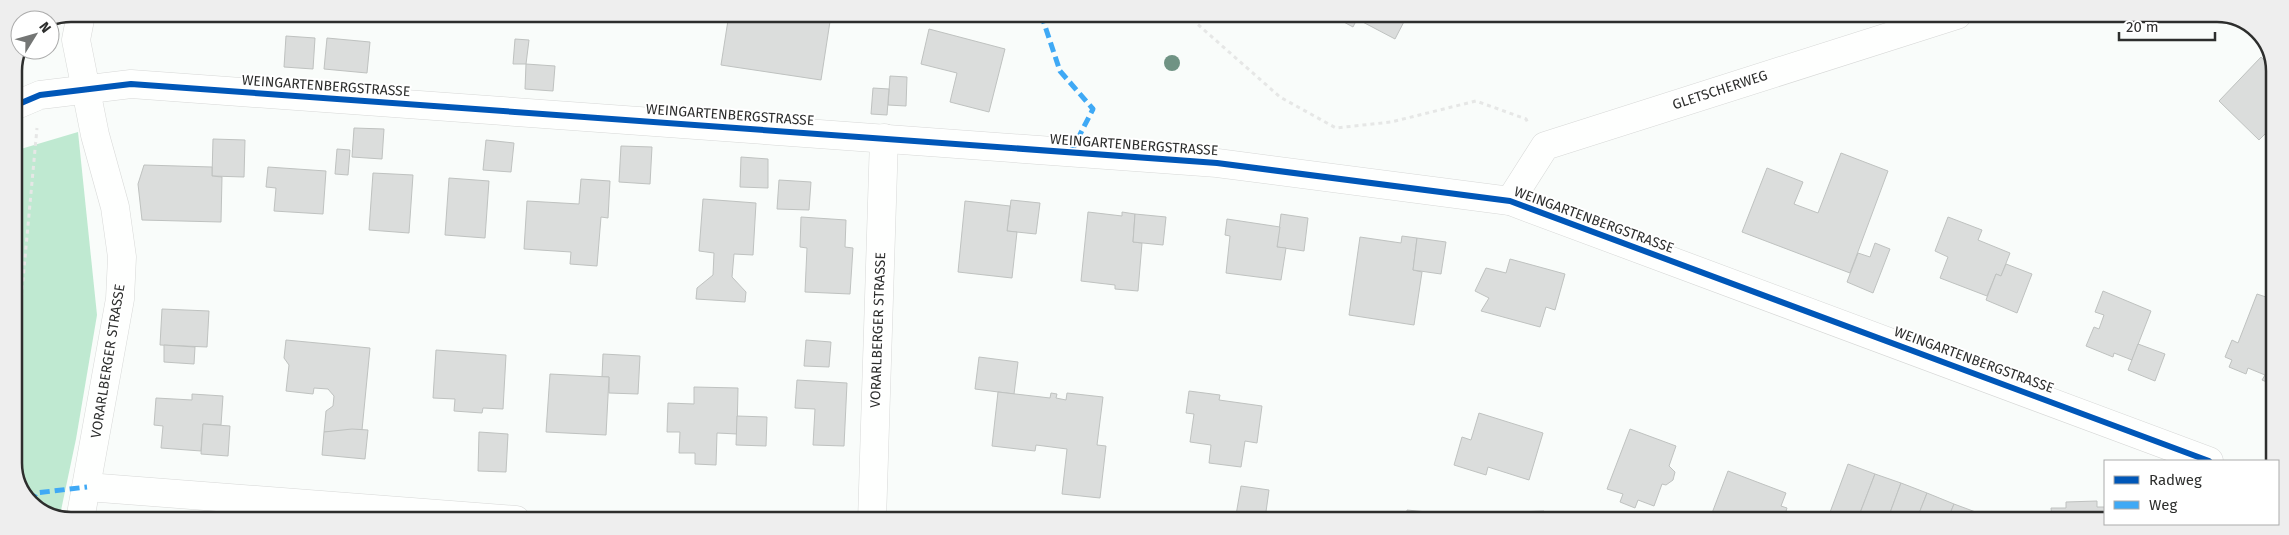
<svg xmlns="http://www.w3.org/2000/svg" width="2289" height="535" font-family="'Fira Sans',sans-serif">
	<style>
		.forest { fill: #bfe9d1 }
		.building { fill: #dbdddc; stroke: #bfc2c0 }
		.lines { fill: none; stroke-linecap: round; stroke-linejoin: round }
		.minor-casing { stroke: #d7d8d7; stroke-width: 29 }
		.path { stroke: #e6e7e6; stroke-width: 3; stroke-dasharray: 4 4; stroke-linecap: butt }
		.minor { stroke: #fefffe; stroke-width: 28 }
		.quiet { stroke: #3fa9f5; stroke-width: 5; stroke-dasharray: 10 5; stroke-linecap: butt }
		.cycleway-casing { stroke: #fff; stroke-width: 9 }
		.cycleway { stroke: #0057b8; stroke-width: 6 }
		.tree { fill: #709384 }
		.labels { text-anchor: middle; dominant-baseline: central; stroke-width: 4; stroke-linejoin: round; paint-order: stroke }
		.street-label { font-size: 14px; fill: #2d2e2d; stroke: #fff }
		.rim { fill: none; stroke: #2d2e2d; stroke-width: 2.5 }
	</style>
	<rect width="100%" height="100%" fill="#f9fcfa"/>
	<polygon class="forest" points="78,132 97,315 76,439 59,520 28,502 14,471 14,151"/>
	<g class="building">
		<polygon points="558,14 577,14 577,20 558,19"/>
		<polygon points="729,14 831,15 821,80 721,65"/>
		<polygon points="1329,14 1408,14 1395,39 1357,19 1353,27"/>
		<polygon points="929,29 1005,49 989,112 950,102 957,73 921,64"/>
		<polygon points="286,36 315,38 313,69 284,67"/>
		<polygon points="327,38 370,42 367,73 324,69"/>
		<polygon points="515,39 529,40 526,64 513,64"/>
		<polygon points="2261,57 2275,71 2275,124 2259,140 2219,101"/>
		<polygon points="526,64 555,66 553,91 525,89"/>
		<polygon points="890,76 907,77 906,106 888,105"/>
		<polygon points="873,88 889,89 887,115 871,114"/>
		<polygon points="354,128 384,129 382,159 352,157"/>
		<polygon points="213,139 245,140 244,177 212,176"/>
		<polygon points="486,140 514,143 511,172 483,170"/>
		<polygon points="621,146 652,147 650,184 619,182"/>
		<polygon points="337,149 350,150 348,175 335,174"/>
		<polygon points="1841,153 1888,171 1850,273 1742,232 1767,168 1803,182 1794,204 1818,213"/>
		<polygon points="741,157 768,159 768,188 740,187"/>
		<polygon points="144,165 212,167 212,176 222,177 221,222 142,220 138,184"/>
		<polygon points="268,167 326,171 323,214 274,211 276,188 266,187"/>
		<polygon points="373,173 413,175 409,233 369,230"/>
		<polygon points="449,178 489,181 485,238 445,235"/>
		<polygon points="581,179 610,181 608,218 601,217 597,266 570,264 571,252 524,249 527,201 579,204"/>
		<polygon points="779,180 811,182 809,210 777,209"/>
		<polygon points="703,199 756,203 753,255 734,254 732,277 746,292 745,302 696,299 697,288 713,275 714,253 699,251"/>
		<polygon points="1011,200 1040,203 1036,234 1007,231"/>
		<polygon points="965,201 1010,206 1007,231 1017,232 1012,278 958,272"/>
		<polygon points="1088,212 1122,216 1122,212 1135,214 1133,242 1142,243 1138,291 1115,289 1115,285 1081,281"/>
		<polygon points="1135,214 1166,217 1163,245 1133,242"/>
		<polygon points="1281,214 1308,218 1304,251 1277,247"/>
		<polygon points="801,217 846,220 845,247 853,248 850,294 805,292 807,248 800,247"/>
		<polygon points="1948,217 1982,230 1978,240 2010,253 2001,276 1996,274 1987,296 1940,278 1948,257 1935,251"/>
		<polygon points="1227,219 1280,227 1277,247 1286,248 1281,280 1226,273 1230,236 1225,235"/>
		<polygon points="1402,236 1417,238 1413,270 1422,272 1414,325 1349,315 1360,237 1401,243"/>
		<polygon points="1417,238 1446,242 1441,274 1413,270"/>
		<polygon points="1875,243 1890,249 1873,293 1847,282 1858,253 1870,257"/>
		<polygon points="1510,259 1565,274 1555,310 1546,307 1540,327 1481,311 1489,298 1475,291 1486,268 1506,273"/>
		<polygon points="2006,264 2032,274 2017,313 1986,300 1996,274 2001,276"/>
		<polygon points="2103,291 2151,311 2132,360 2114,353 2113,357 2086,346 2094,327 2099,329 2104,315 2095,312"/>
		<polygon points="2257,294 2275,300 2274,385 2262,380 2265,375 2248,368 2246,374 2229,367 2232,360 2225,357 2232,340 2238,343"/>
		<polygon points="162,309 209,311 207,347 160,345"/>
		<polygon points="286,340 370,348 362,430 324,432 326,411 333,406 334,396 328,389 314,388 313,394 286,391 289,365 284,358"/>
		<polygon points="806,340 831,342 829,367 804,366"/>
		<polygon points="2138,344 2165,354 2155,381 2128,370"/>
		<polygon points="164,345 195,347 194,364 164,362"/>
		<polygon points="436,350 506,355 503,409 483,408 482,413 454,411 455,399 433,398"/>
		<polygon points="603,354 640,356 638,394 609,393 609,377 602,377"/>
		<polygon points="979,357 1018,362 1014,394 975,389"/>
		<polygon points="550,374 609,377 606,435 546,432"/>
		<polygon points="797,380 847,383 844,446 813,445 815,409 795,408"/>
		<polygon points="694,387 738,388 737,434 717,433 716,465 695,464 695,453 679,453 680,432 667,432 668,403 694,404"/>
		<polygon points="1189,391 1220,395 1219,400 1262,406 1257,443 1245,441 1241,467 1209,463 1211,445 1190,442 1194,414 1186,413"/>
		<polygon points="998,392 1050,398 1051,393 1057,394 1056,398 1066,400 1067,393 1103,397 1097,445 1106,446 1100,498 1062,494 1067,449 1036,445 1035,451 992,446"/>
		<polygon points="192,394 223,396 221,425 203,424 201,451 161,448 163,426 154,425 156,398 192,400"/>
		<polygon points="1479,413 1543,433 1529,480 1488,467 1486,475 1454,465 1462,437 1471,440"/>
		<polygon points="737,416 767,417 766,446 736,445"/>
		<polygon points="203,424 230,426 228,456 201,454"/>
		<polygon points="352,429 368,430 365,459 322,455 324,432"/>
		<polygon points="1630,429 1676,446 1669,466 1675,472 1673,480 1666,485 1662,484 1654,506 1638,500 1635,508 1620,502 1623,494 1607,489"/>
		<polygon points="479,432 508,434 506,472 478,471"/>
		<polygon points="1848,464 1875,474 1858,518 1844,513 1842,519 1829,515"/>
		<polygon points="1728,471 1786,493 1781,506 1787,508 1783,521 1709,521"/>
		<polygon points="1875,474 1901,483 1887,521 1857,521"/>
		<polygon points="1901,483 1927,493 1916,521 1887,521"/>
		<polygon points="1241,486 1269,490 1265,519 1236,515"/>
		<polygon points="1927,493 1954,504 1947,521 1916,521"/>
		<polygon points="2097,501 2097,507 2105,507 2105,521 2052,521 2051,508 2066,508 2066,502"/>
		<polygon points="1954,504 1981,514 1978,521 1947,521"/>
		<polygon points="1407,510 1437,513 1436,521 1406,521"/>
		<polygon points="1544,511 1544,521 1516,521 1515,512"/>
	</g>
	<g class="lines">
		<defs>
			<g id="minor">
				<polyline points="14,106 40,95 131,84 1217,163 1510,201 2209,461"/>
				<polyline points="1510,201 1545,146 1957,15"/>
				<polyline points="87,487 516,520"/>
				<polyline points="80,520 120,299 122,257 115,207 95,135 76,40 81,14"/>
				<polyline points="872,521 884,138"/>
			</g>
		</defs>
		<use href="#minor" class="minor-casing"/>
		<g class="path">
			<polyline points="1186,14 1280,97 1336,128 1391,122 1476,101 1526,119 1528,123"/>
			<polyline points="14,377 37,128"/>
		</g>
		<use href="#minor" class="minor"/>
		<g class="quiet">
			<polyline points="1041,14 1060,71 1093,109 1070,154"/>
			<polyline points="31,503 36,493 87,487"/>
		</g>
		<defs>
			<polyline id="cycleway" points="14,106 40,95 131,84 1217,163 1510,201 2209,461"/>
		</defs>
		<use href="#cycleway" class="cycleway-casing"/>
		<use href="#cycleway" class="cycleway"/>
	</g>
	<circle class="tree" cx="1172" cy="63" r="8"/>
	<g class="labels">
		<g class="street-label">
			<text transform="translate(326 86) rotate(4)">WEINGARTENBERGSTRASSE</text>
			<text transform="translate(1720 90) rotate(-18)">GLETSCHERWEG</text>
			<text transform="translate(730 115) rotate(4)">WEINGARTENBERGSTRASSE</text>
			<text transform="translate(1134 145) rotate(4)">WEINGARTENBERGSTRASSE</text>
			<text transform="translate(1594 220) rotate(20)">WEINGARTENBERGSTRASSE</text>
			<text transform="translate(878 330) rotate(-88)">VORARLBERGER STRASSE</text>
			<text transform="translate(1974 360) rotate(20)">WEINGARTENBERGSTRASSE</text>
			<text transform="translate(108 361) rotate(-81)">VORARLBERGER STRASSE</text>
		</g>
	</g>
	<path d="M0 0H2289V535H0ZM71 22H2217A49 49 0 0 1 2266 71V463A49 49 0 0 1 2217 512H71A49 49 0 0 1 22 463V71A49 49 0 0 1 71 22Z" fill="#eee" fill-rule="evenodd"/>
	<path class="rim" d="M71 22H2217A49 49 0 0 1 2266 71V463A49 49 0 0 1 2217 512H71A49 49 0 0 1 22 463V71A49 49 0 0 1 71 22Z"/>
	<rect x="2104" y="460" width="175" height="65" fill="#ffffff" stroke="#ababab"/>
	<rect x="2114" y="476" width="25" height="8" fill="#0057b8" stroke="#ababab"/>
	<text x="2149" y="485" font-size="15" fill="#2d2e2d">Radweg</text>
	<rect x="2114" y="501" width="25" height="8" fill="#3fa9f5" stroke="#ababab"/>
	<text x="2149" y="510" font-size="15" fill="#2d2e2d">Weg</text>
	<g transform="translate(35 35) rotate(53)"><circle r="24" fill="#ffffff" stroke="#ababab"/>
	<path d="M0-4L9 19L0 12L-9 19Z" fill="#747675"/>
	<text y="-8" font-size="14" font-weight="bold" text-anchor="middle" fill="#2d2e2d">N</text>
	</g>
	<path d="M2119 32v8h96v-8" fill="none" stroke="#2d2e2d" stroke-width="2.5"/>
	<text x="2126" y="32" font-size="15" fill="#2d2e2d" stroke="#ffffff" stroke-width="4" paint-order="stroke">20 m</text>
</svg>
